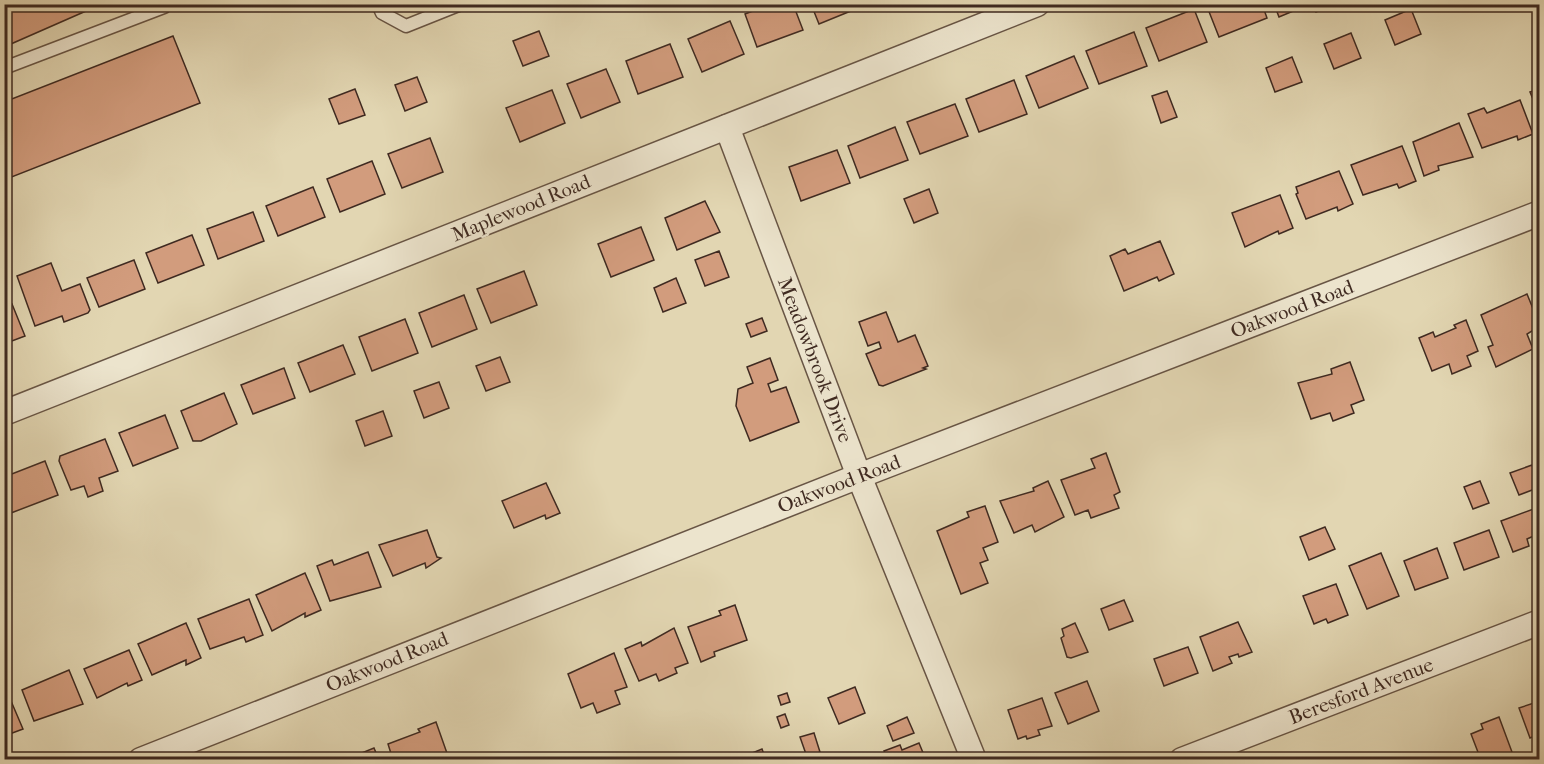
<svg xmlns="http://www.w3.org/2000/svg" width="1544" height="764" font-family="'IM FELL French Canon',serif">
	<style>
		.building { fill: #d29c7d; stroke: #3f2a21; stroke-width: 1.5 }
		.lines { fill: none; stroke-linecap: round; stroke-linejoin: round }
		.service-casing { stroke: #685545; stroke-width: 15 }
		.minor-casing { stroke: #685545; stroke-width: 27 }
		.service { stroke: #ece4cd; stroke-width: 12 }
		.minor { stroke: #ece4cd; stroke-width: 24 }
		.labels { text-anchor: middle; dominant-baseline: central; stroke-width: 5; stroke-linejoin: round; paint-order: stroke }
		.street-label { font-size: 20px; fill: #3f2a21; stroke: #ece4cd }
	</style>
	<rect width="100%" height="100%" fill="#e2d6b2"/>
	<filter id="stains"><feTurbulence type="fractalNoise" baseFrequency=".00333" numOctaves="4"/><feColorMatrix values="0 0 0 0 .2 0 0 0 0 .09 0 0 0 0 .02 0 0 0 .5 -.17"/></filter>
	<radialGradient id="worn" r=".72"><stop offset=".6" stop-color="#630" stop-opacity="0"/><stop offset="1" stop-color="#630" stop-opacity=".3"/></radialGradient>
	<g class="building">
		<polygon points="4,4 102,4 4,47"/>
		<polygon points="771,4 793,4 803,30 757,47 745,14"/>
		<polygon points="811,4 862,4 863,6 819,24"/>
		<polygon points="1206,4 1262,4 1267,18 1219,37"/>
		<polygon points="1274,4 1310,4 1279,17"/>
		<polygon points="1313,4 1332,4 1333,5 1316,12"/>
		<polygon points="1194,9 1207,42 1159,61 1146,28"/>
		<polygon points="1411,9 1421,34 1395,45 1385,20"/>
		<polygon points="730,21 744,54 702,72 688,39"/>
		<polygon points="539,31 549,56 523,66 513,41"/>
		<polygon points="1134,32 1147,66 1099,84 1086,51"/>
		<polygon points="1351,33 1361,58 1334,69 1324,44"/>
		<polygon points="173,36 200,103 4,180 4,102"/>
		<polygon points="670,44 683,77 638,94 626,61"/>
		<polygon points="1074,56 1088,88 1039,108 1026,76"/>
		<polygon points="1292,57 1302,82 1275,92 1266,68"/>
		<polygon points="606,69 620,102 581,118 567,84"/>
		<polygon points="417,77 427,102 405,111 395,85"/>
		<polygon points="1014,80 1027,114 979,132 966,99"/>
		<polygon points="355,89 365,115 339,124 329,99"/>
		<polygon points="1540,89 1540,116 1530,92"/>
		<polygon points="552,90 565,123 520,142 506,108"/>
		<polygon points="1167,91 1177,117 1161,123 1152,96"/>
		<polygon points="1520,100 1533,134 1518,140 1517,136 1482,148 1468,114 1484,108 1487,113"/>
		<polygon points="955,104 968,136 920,154 907,122"/>
		<polygon points="1459,123 1473,157 1438,166 1439,170 1424,176 1413,142"/>
		<polygon points="895,127 908,160 860,178 848,146"/>
		<polygon points="430,138 443,172 402,188 388,154"/>
		<polygon points="1402,146 1416,181 1399,188 1397,184 1363,195 1351,165"/>
		<polygon points="837,150 850,183 801,201 789,167"/>
		<polygon points="372,161 385,194 340,212 327,179"/>
		<polygon points="1339,171 1353,204 1338,211 1337,207 1306,219 1296,194 1298,193 1296,187"/>
		<polygon points="313,187 325,217 278,236 266,206"/>
		<polygon points="929,189 938,213 914,223 904,199"/>
		<polygon points="1280,195 1293,228 1279,234 1278,231 1245,247 1232,213"/>
		<polygon points="705,201 720,232 677,250 665,218"/>
		<polygon points="253,212 264,241 218,259 207,229"/>
		<polygon points="641,227 654,260 611,277 598,244"/>
		<polygon points="192,235 204,265 158,283 146,253"/>
		<polygon points="1160,241 1174,274 1159,281 1157,277 1124,291 1110,256 1125,249 1128,254"/>
		<polygon points="719,251 729,277 705,286 695,260"/>
		<polygon points="134,260 145,289 99,307 87,278"/>
		<polygon points="51,263 62,291 80,284 90,310 88,313 64,322 62,316 35,326 17,276"/>
		<polygon points="524,271 537,305 491,323 477,289"/>
		<polygon points="676,278 686,303 663,312 654,288"/>
		<polygon points="1527,294 1540,326 1527,334 1533,349 1496,367 1488,347 1493,345 1481,315"/>
		<polygon points="464,295 477,329 432,347 419,313"/>
		<polygon points="12,304 25,336 4,344 4,307"/>
		<polygon points="886,312 898,342 915,335 928,366 923,368 926,369 883,386 879,385 866,354 881,348 879,342 868,346 859,322"/>
		<polygon points="762,318 767,331 751,337 746,324"/>
		<polygon points="405,319 418,353 372,371 359,337"/>
		<polygon points="1466,320 1478,351 1467,356 1471,366 1452,374 1449,364 1432,371 1419,338 1433,332 1435,337 1456,328 1454,325"/>
		<polygon points="343,345 355,374 310,392 298,363"/>
		<polygon points="500,357 510,382 486,391 476,366"/>
		<polygon points="770,358 778,380 768,384 771,392 786,387 799,422 750,441 736,406 738,389 753,383 747,367"/>
		<polygon points="1350,362 1364,400 1351,405 1354,413 1333,421 1330,413 1311,419 1298,383 1332,374 1331,369"/>
		<polygon points="284,368 295,398 253,414 241,385"/>
		<polygon points="439,382 449,408 424,418 414,391"/>
		<polygon points="224,393 237,424 201,441 193,441 181,411"/>
		<polygon points="383,411 392,436 365,446 356,421"/>
		<polygon points="165,415 178,448 133,466 119,433"/>
		<polygon points="105,439 118,471 99,478 103,491 88,497 84,486 71,490 59,461 60,456"/>
		<polygon points="1106,453 1120,492 1114,495 1119,508 1091,518 1088,510 1075,515 1061,480 1095,468 1091,459"/>
		<polygon points="45,461 58,495 11,513 4,496 4,477"/>
		<polygon points="1532,465 1540,487 1519,495 1510,473"/>
		<polygon points="1048,481 1064,517 1035,532 1032,525 1014,533 1000,501 1034,491 1033,488"/>
		<polygon points="1480,481 1489,503 1473,509 1464,487"/>
		<polygon points="546,483 560,513 546,519 545,515 514,528 502,501"/>
		<polygon points="985,506 998,542 983,548 988,560 980,563 988,583 961,594 937,531 969,517 967,512"/>
		<polygon points="1539,507 1540,538 1538,534 1527,539 1529,546 1513,552 1501,521"/>
		<polygon points="1325,527 1335,549 1309,560 1300,537"/>
		<polygon points="427,530 437,557 441,558 426,568 425,563 393,576 379,545"/>
		<polygon points="1489,530 1499,557 1464,570 1454,543"/>
		<polygon points="1437,548 1448,578 1415,590 1404,561"/>
		<polygon points="368,552 381,587 330,601 317,566 332,560 334,565"/>
		<polygon points="1381,553 1399,596 1367,609 1349,566"/>
		<polygon points="305,573 321,610 305,617 305,613 272,631 256,595"/>
		<polygon points="1336,584 1348,615 1328,623 1326,619 1314,624 1303,596"/>
		<polygon points="249,599 263,635 246,642 244,637 210,649 198,619"/>
		<polygon points="1124,600 1133,621 1109,630 1101,609"/>
		<polygon points="735,605 747,640 714,652 715,656 701,662 688,627 721,615 719,611"/>
		<polygon points="1238,622 1252,652 1239,657 1238,654 1229,657 1232,663 1213,671 1200,637"/>
		<polygon points="186,623 201,658 186,665 186,660 152,675 138,644"/>
		<polygon points="1075,623 1088,652 1071,658 1067,657 1061,638 1064,636 1062,629"/>
		<polygon points="674,628 688,663 675,668 677,673 659,681 656,674 639,681 625,649 641,642 642,646"/>
		<polygon points="1188,647 1198,673 1164,686 1154,659"/>
		<polygon points="129,650 142,680 128,686 127,683 97,698 84,669"/>
		<polygon points="614,653 627,687 615,691 620,704 597,713 593,703 581,708 568,674"/>
		<polygon points="69,670 83,704 34,721 22,690"/>
		<polygon points="1087,681 1099,711 1068,724 1055,693"/>
		<polygon points="855,687 865,713 839,724 828,698"/>
		<polygon points="787,693 790,702 781,705 778,696"/>
		<polygon points="8,694 23,729 7,735 4,695"/>
		<polygon points="1042,698 1052,726 1038,730 1040,735 1027,739 1026,736 1018,739 1008,710"/>
		<polygon points="1540,701 1540,734 1530,738 1519,708"/>
		<polygon points="785,714 789,725 781,728 777,717"/>
		<polygon points="907,717 914,733 893,741 887,726"/>
		<polygon points="1499,717 1512,752 1493,760 1481,760 1471,734 1483,729 1481,724"/>
		<polygon points="436,722 448,756 438,760 393,760 388,744 420,732 418,729"/>
		<polygon points="814,733 820,752 807,757 800,737"/>
		<polygon points="919,743 926,760 888,760 884,751 900,745 902,750"/>
		<polygon points="374,748 379,760 355,760 361,757 359,754"/>
		<polygon points="762,749 766,760 740,760 740,758"/>
		<polygon points="858,754 860,760 843,760"/>
	</g>
	<g class="lines">
		<defs>
			<g id="service">
				<polyline points="378,4 382,13 406,26 461,4"/>
				<polyline points="4,68 164,7 163,4"/>
			</g>
			<g id="minor">
				<polyline points="727,127 859,476 974,760"/>
				<polyline points="4,413 1037,4"/>
				<polyline points="141,760 859,476 1540,213"/>
				<polyline points="1182,760 1540,622"/>
			</g>
		</defs>
		<use href="#service" class="service-casing"/>
		<use href="#minor" class="minor-casing"/>
		<use href="#service" class="service"/>
		<use href="#minor" class="minor"/>
	</g>
	<g class="labels">
		<g class="street-label">
			<text transform="translate(521 208) rotate(-22)">Maplewood Road</text>
			<text transform="translate(1292 309) rotate(-21)">Oakwood Road</text>
			<text transform="translate(815 360) rotate(69)">Meadowbrook Drive</text>
			<text transform="translate(839 484) rotate(-21)">Oakwood Road</text>
			<text transform="translate(387 662) rotate(-22)">Oakwood Road</text>
			<text transform="translate(1361 691) rotate(-21)">Beresford Avenue</text>
		</g>
	</g>
	<rect width="1544" height="764" fill="none" stroke="#e2d6b2" stroke-width="24"/>
	<rect x="6" y="6" width="1532" height="752" fill="none" stroke="#3f2a21" stroke-width="3"/>
	<rect x="12" y="12" width="1520" height="740" fill="none" stroke="#3f2a21" stroke-width="1.5"/>
	<rect width="100%" height="100%" filter="url(#stains)"/>
	<rect width="100%" height="100%" fill="url(#worn)"/>
</svg>
